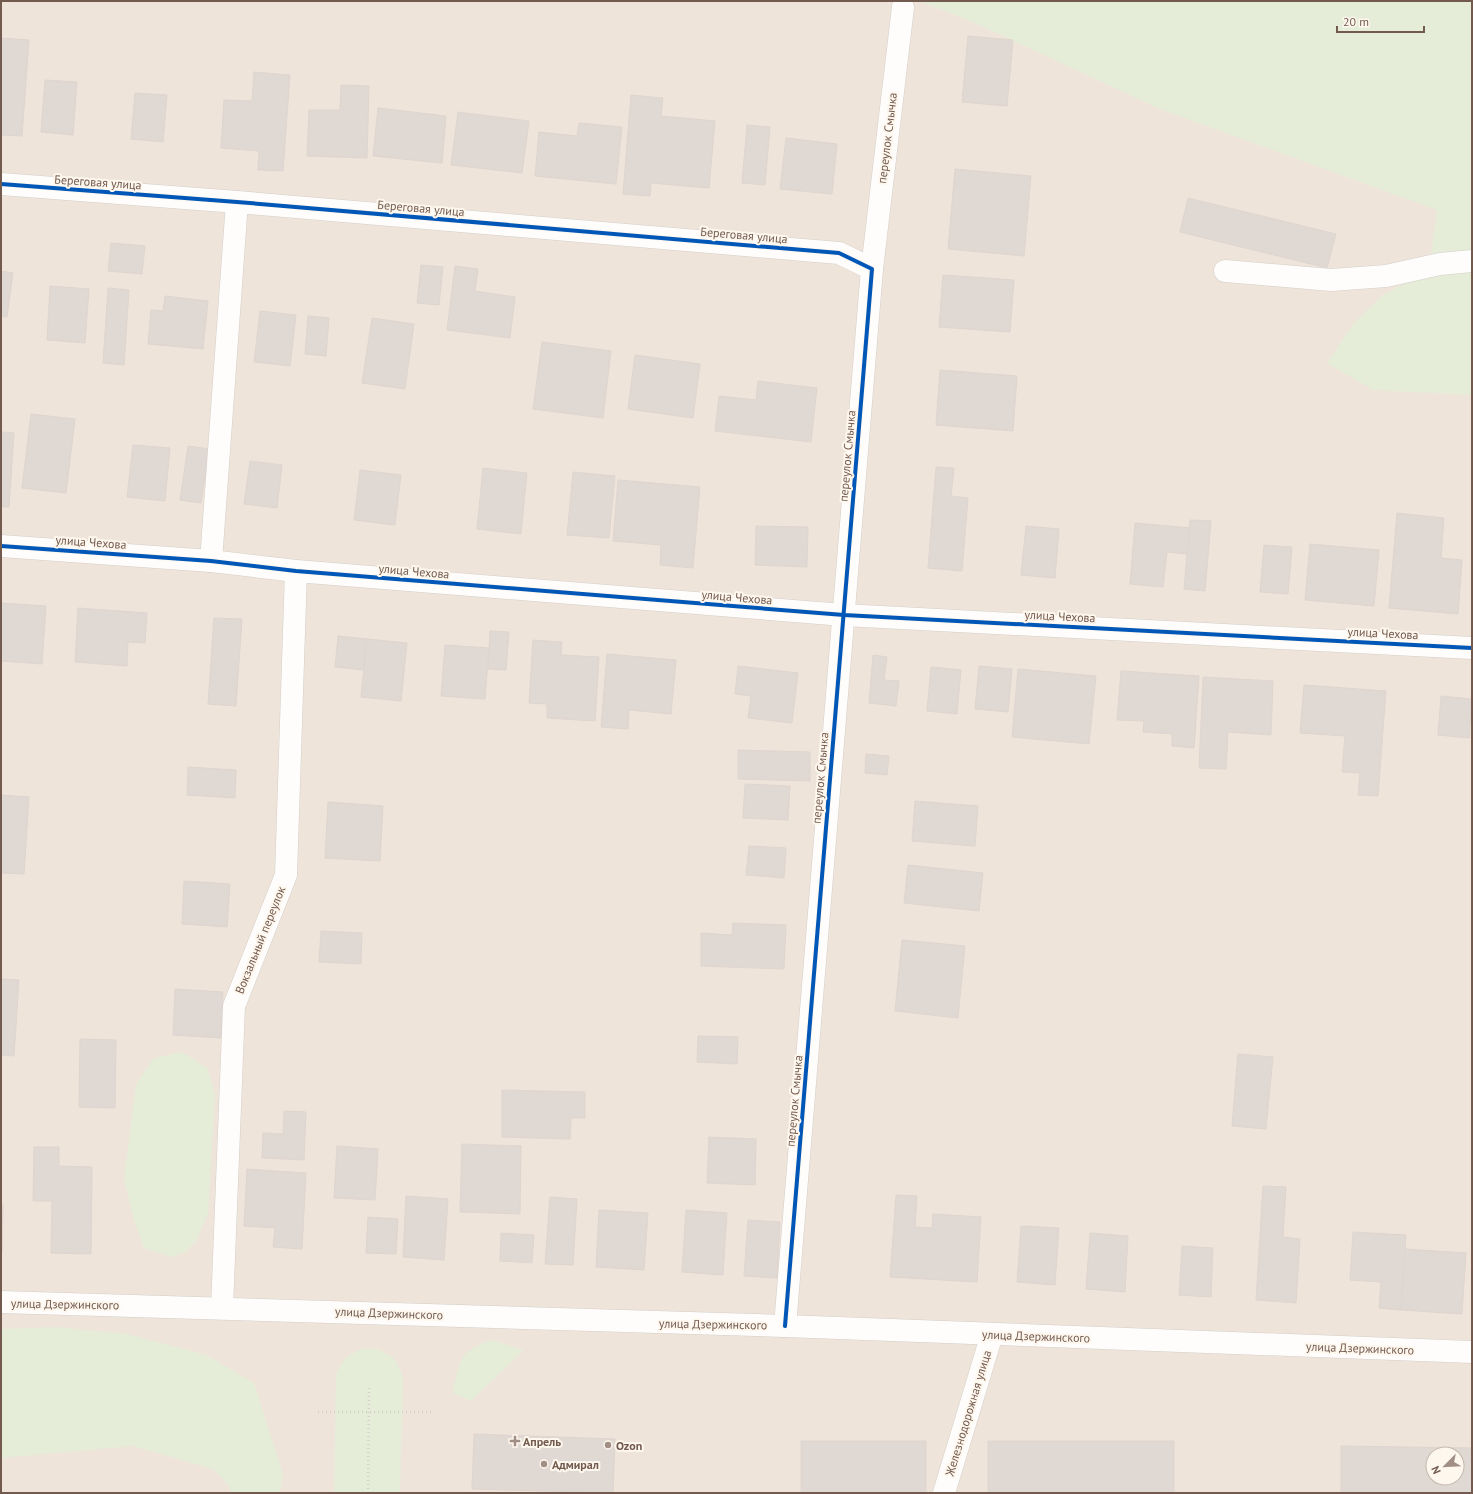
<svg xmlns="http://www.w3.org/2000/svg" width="1473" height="1494" font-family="'PT Sans',sans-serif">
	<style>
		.residential { fill: #efe4da; fill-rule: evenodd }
		.green { fill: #e5ecd8 }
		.building { fill: #e0d8d2; stroke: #dfd5cf; fill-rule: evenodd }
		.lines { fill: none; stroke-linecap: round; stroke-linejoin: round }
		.minor-casing { stroke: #d4cec7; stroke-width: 23 }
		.path { stroke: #d7d0cc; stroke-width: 2.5; stroke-dasharray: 1 3; stroke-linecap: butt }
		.minor { stroke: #fefdfc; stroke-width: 22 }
		.cycleway-casing { stroke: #fef7ee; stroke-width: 6 }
		.cycleway { stroke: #0057b8; stroke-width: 4 }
		.poi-dot { fill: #a18f85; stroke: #fef7ee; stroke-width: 1.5 }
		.labels { text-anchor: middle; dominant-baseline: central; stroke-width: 4; stroke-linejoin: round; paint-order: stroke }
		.street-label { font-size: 12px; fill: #735a4e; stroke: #fef7ee }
		.poi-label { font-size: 12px; font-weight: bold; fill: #735a4e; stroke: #fef7ee; text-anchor: start }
	</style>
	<rect width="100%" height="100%" fill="#f7f2ec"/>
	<path class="residential" d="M1 1H931L1472 180V1493H1ZM1433 1454H1457V1478H1433Z"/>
	<g class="green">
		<polygon points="919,1 1472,1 1472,395 1373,390 1327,363 1353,324 1383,295 1429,270 1437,210 1160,109 973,22"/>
		<polygon points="183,1052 208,1069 215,1096 208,1214 196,1241 186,1252 172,1257 144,1248 134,1220 124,1179 136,1084 154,1058"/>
		<polygon points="57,1327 127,1334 206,1355 254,1383 283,1474 280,1493 232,1493 226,1482 213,1469 133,1446 1,1458 1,1329"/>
		<path d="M492 1340 524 1350 471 1401 453 1393C459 1361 458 1351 492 1340Z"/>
		<polygon points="361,1349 378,1349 394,1358 403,1376 400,1493 334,1493 336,1374 346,1357"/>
	</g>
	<g class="building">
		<polygon points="968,36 1013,40 1007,106 962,102"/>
		<polygon points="1,38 29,40 22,136 1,135"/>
		<polygon points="254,72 290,75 283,171 258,170 259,151 221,148 224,100 252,101"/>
		<polygon points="45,80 77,82 73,135 41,132"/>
		<polygon points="341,85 369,86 367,158 307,156 309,110 340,110"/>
		<polygon points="135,93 167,95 163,142 131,139"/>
		<polygon points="631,95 663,98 661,116 715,121 709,188 651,183 650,196 623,194"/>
		<polygon points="378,108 446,116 442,163 373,156"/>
		<polygon points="458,112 529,121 522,173 451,165"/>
		<polygon points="579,123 622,127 616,184 535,176 539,132 577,136"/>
		<polygon points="747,125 770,127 765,185 742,183"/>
		<polygon points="786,138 837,144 832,194 780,189"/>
		<polygon points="955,169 1031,176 1024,256 948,249"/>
		<polygon points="1188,198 1336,234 1327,268 1180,232"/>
		<polygon points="111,243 145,246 142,274 108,271"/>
		<polygon points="421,265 443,267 439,305 417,303"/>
		<polygon points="455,266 478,269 475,291 515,297 510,338 447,330"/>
		<polygon points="1,271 13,273 7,317 1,316"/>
		<polygon points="943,275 1014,280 1010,332 939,327"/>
		<polygon points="50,286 89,289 85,343 47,340"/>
		<polygon points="108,288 129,290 124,365 103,363"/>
		<polygon points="165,296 208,301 203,349 148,344 151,310 163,311"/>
		<polygon points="260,311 296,315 290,366 254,362"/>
		<polygon points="308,316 329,318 326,356 305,354"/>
		<polygon points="372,318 414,324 405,389 362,383"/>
		<polygon points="542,342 611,351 603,418 533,409"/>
		<polygon points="635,355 700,364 693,418 628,409"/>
		<polygon points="940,370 1017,376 1013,431 936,425"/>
		<polygon points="758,381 817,388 811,442 715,431 719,396 756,400"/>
		<polygon points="31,414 75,419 66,493 22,488"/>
		<polygon points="1,432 14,433 9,507 1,507"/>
		<polygon points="133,445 170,448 165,501 127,497"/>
		<polygon points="188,446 209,449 201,503 180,500"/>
		<polygon points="250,461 282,465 277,508 244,504"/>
		<polygon points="936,467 954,468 951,496 968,498 962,571 928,568"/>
		<polygon points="483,468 527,473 521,534 477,529"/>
		<polygon points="360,470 401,475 395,525 354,520"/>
		<polygon points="573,472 615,476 609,538 567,535"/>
		<polygon points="618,480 700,487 693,568 660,565 661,545 613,541"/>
		<polygon points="1397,513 1444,518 1441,558 1462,560 1458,614 1389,608"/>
		<polygon points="1190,520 1211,521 1205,591 1184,589"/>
		<polygon points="1135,523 1190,528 1187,554 1167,552 1163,587 1130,584"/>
		<polygon points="756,526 808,527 807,567 755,565"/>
		<polygon points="1026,526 1059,529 1055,578 1021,575"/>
		<polygon points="1310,544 1379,550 1374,606 1305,600"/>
		<polygon points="1264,545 1292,547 1288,594 1260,592"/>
		<polygon points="1,603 46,606 42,664 1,661"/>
		<polygon points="78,608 147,613 145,643 128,642 127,666 75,662"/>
		<polygon points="214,618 242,619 236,706 208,704"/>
		<polygon points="490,631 509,632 506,670 488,669"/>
		<polygon points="338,636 367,639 363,670 335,667"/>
		<polygon points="367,639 407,643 401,701 361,697"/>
		<polygon points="533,640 562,642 561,655 599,657 595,721 547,718 547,704 529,703"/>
		<polygon points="445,645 489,648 485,699 441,696"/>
		<polygon points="607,654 676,660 671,714 629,710 628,729 601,727"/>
		<polygon points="873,655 887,657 884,680 899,681 896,706 869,703"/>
		<polygon points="738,666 798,673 792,723 748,718 751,696 735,694"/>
		<polygon points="979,666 1012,669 1008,712 975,709"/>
		<polygon points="931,667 961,670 957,714 927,711"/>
		<polygon points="1018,669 1096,676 1089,744 1012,737"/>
		<polygon points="1121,671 1199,676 1194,748 1172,746 1172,734 1143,732 1144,721 1117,720"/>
		<polygon points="1203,677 1273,681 1271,735 1228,732 1226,769 1199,768"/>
		<polygon points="1304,685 1386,691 1378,796 1358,795 1360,773 1342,772 1345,736 1300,733"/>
		<polygon points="1441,696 1472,699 1469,738 1438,735"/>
		<polygon points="738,750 810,752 810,781 738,779"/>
		<polygon points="866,754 889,756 887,775 865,773"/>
		<polygon points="188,767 236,770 235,798 187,795"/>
		<polygon points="745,784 790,786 788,820 743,818"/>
		<polygon points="1,795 29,797 24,874 1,873"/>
		<polygon points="915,801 978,806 975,846 912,841"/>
		<polygon points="328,802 383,806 380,861 325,858"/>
		<polygon points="749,846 786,848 784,878 746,875"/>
		<polygon points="908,865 983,873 979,911 904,903"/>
		<polygon points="184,881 230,884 227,927 182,924"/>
		<polygon points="733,923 786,925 784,969 701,966 701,933 732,935"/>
		<polygon points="321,931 362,933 361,964 319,962"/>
		<polygon points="902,940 965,946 958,1018 895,1011"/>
		<polygon points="1,979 19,980 14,1056 1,1055"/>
		<polygon points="175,989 223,992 221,1038 173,1035"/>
		<polygon points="698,1036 738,1037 737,1064 697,1062"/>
		<polygon points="80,1039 116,1040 115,1108 79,1107"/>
		<polygon points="1238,1054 1273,1057 1266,1129 1232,1126"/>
		<polygon points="502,1090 585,1092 585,1118 571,1118 570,1139 502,1137"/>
		<polygon points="284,1111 306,1112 304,1160 262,1158 263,1133 283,1134"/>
		<polygon points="709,1137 756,1139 755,1185 707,1183"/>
		<polygon points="462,1144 521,1146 520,1214 460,1212"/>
		<polygon points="337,1146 378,1149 375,1200 334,1198"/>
		<polygon points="34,1147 59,1147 59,1166 92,1167 91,1254 51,1253 52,1201 33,1201"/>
		<polygon points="247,1169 306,1173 302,1249 273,1247 275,1228 244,1226"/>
		<polygon points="1263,1186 1286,1187 1283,1237 1300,1239 1296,1303 1256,1300"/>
		<polygon points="896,1195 917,1196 915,1227 932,1228 933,1214 981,1217 977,1282 890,1277"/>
		<polygon points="406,1196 448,1199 444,1260 403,1257"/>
		<polygon points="550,1197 577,1199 573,1265 545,1264"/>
		<polygon points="1,1205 3,1205 2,1253 1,1253"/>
		<polygon points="599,1210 648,1213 644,1270 596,1267"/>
		<polygon points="686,1210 727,1213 723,1275 682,1272"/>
		<polygon points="368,1217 398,1219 396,1254 366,1253"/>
		<polygon points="748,1220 780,1222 777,1278 744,1276"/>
		<polygon points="1021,1226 1059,1228 1055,1285 1017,1282"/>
		<polygon points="1353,1232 1406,1235 1401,1310 1379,1308 1381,1282 1350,1280"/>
		<polygon points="501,1233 534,1235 532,1263 500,1261"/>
		<polygon points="1090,1233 1128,1236 1125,1292 1086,1289"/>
		<polygon points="1182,1246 1213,1248 1211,1297 1179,1295"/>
		<polygon points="1405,1249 1466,1253 1462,1314 1401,1310"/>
		<polygon points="474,1434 615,1439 613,1493 472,1489"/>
		<rect x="801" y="1441" width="125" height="52"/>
		<rect x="988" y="1441" width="186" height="52"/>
		<path d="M1341 1446 1472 1448V1493H1341ZM1433 1454H1457V1478H1433Z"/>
	</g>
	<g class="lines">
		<defs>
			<g id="minor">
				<polyline points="1,184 237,202 839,253 872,269 785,1326"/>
				<polyline points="872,269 903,7"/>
				<polyline points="1225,271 1331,280 1386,276 1440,264 1472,261"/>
				<polyline points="1,546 211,561 296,571 844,615 1472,648"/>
				<polyline points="211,561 237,202"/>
				<polyline points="1,1302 785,1326 1472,1352"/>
				<polyline points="222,1308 234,1006 286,875 296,571"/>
				<polyline points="944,1493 992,1334"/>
			</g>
		</defs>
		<use href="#minor" class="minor-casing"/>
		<g class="path">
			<polyline points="318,1412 432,1412"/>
			<polyline points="368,1493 369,1387"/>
		</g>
		<use href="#minor" class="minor"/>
		<defs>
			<g id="cycleway">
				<polyline points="1,184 237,202 839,253 872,269 785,1326"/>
				<polyline points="1,546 211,561 296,571 844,615 1472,648"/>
			</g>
		</defs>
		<use href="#cycleway" class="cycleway-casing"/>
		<use href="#cycleway" class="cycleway"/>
	</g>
	<g class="poi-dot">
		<path d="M513 1435h4v4h4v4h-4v4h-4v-4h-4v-4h4z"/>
		<circle cx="608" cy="1445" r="4"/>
		<circle cx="544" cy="1464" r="4"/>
	</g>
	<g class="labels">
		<g class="street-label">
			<text transform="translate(887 138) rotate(-83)">переулок Смычка</text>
			<text transform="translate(98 182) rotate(4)">Береговая улица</text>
			<text transform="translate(421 208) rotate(5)">Береговая улица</text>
			<text transform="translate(744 235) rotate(5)">Береговая улица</text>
			<text transform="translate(847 456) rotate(-85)">переулок Смычка</text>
			<text transform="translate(91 542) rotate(4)">улица Чехова</text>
			<text transform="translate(414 571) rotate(5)">улица Чехова</text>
			<text transform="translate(737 597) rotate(5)">улица Чехова</text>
			<text transform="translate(1060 616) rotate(3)">улица Чехова</text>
			<text transform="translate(1383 633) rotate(3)">улица Чехова</text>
			<text transform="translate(820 778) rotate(-85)">переулок Смычка</text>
			<text transform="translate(260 940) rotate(-68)">Вокзальный переулок</text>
			<text transform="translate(794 1101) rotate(-85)">переулок Смычка</text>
			<text transform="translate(65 1304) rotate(1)">улица Дзержинского</text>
			<text transform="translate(389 1313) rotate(2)">улица Дзержинского</text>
			<text transform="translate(713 1324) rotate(1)">улица Дзержинского</text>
			<text transform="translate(1036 1336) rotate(2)">улица Дзержинского</text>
			<text transform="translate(1360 1348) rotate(2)">улица Дзержинского</text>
			<text transform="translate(968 1413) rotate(-73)">Железнодорожная улица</text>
		</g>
		<g class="poi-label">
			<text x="523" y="1441">Апрель</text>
			<text x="616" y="1445">Ozon</text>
			<text x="552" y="1464">Адмирал</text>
		</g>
	</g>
	<rect width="1473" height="1494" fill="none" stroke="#735a4e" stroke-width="4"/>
	<g transform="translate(1445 1466) rotate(246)"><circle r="19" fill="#fef7ee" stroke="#c6b8ae"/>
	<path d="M0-3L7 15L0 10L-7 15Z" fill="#a18f85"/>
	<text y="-6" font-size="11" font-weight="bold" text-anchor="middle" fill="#735a4e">N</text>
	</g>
	<path d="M1337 26v6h87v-6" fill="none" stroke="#735a4e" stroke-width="2"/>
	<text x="1343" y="26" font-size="12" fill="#735a4e" stroke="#fef7ee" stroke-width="3" paint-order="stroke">20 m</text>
</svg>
